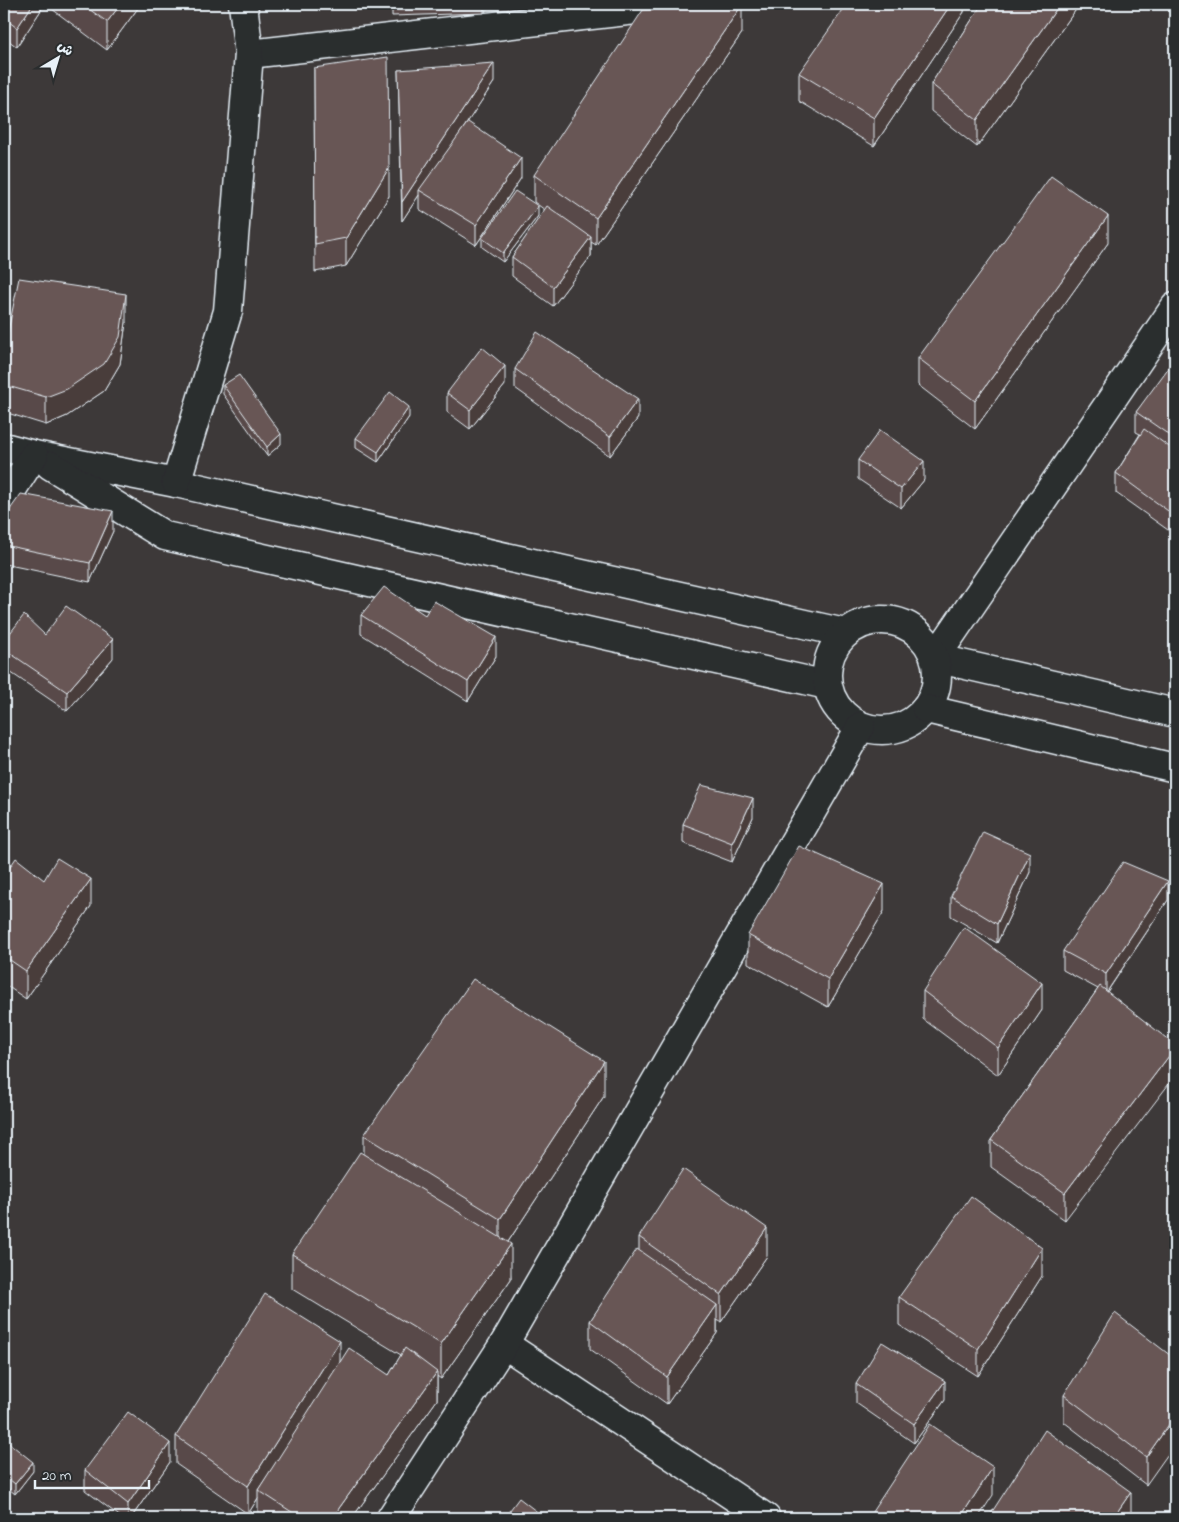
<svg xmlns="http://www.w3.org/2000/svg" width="1179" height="1522" font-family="'Indie Flower','Playpen Sans Arabic',sans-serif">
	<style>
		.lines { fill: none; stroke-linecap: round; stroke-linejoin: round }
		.minor-casing { stroke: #e8f1f8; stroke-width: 31 }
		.minor { stroke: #2a2d2e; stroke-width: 28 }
		.wall { fill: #594a48; stroke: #e8f1f8 }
		.shaded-wall { fill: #493c3b; stroke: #e8f1f8 }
		.building { fill: #685654; stroke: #e8f1f8 }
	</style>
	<rect width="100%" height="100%" fill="#3d3939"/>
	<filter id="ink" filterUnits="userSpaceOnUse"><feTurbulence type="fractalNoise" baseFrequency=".02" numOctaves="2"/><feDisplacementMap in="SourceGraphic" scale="10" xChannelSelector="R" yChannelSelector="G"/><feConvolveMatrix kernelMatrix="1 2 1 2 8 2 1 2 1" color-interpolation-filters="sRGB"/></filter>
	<g filter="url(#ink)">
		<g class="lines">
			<defs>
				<g id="minor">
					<polyline points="249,54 689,4"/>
					<polyline points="1175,307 935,658 1175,713"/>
					<polyline points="4,447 34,455 176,483 845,633"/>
					<polyline points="50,465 165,536 827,685"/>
					<polyline points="176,483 228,311 249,54 243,4"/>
					<polyline points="4,502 34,455"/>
					<circle cx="882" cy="675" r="55"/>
					<polyline points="926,709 1175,768"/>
					<polyline points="504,1344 766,1518"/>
					<polyline points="391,1518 504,1344 861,726"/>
				</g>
			</defs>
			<use href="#minor" class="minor-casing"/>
			<use href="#minor" class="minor"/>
		</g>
		<g class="wall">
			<polygon points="4,4 45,4 17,47 4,37"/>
			<polygon points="52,4 141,4 107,50 52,9"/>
			<polygon points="392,4 490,4 484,13 392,16"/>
			<polygon points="964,4 964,12 874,146 799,101 799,73"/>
			<polygon points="982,4 1080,4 977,147 931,111 931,84"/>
			<polygon points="742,33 596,245 591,242 591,256 553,306 512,276 512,257 545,210 534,202 534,175"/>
			<polygon points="314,68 389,196 346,266 315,272"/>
			<polygon points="398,70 494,82 458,136 521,178 476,245 419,209 419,195 402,221"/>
			<polygon points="538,216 503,262 482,247 482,238"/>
			<polygon points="1108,243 975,429 918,385 918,358"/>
			<polygon points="126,322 120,364 104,391 67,416 46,425 4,412 4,351"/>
			<polygon points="1175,366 1175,535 1116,493 1116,473 1140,434 1136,432 1136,412"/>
			<polygon points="515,369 638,418 610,456 515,388"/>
			<polygon points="223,385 281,444 267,456 223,394"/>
			<polygon points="505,385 470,429 447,412 447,393"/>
			<polygon points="409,417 378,462 356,448 356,438"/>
			<polygon points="858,460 924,480 901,508 858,479"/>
			<polygon points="4,518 113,531 90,582 4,564"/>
			<polygon points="361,615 425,615 496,656 468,701 361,634"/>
			<polygon points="45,635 113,658 67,711 4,668 4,641"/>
			<polygon points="753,817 732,862 683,843 683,824"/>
			<polygon points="1030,872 997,943 951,916 951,896"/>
			<polygon points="4,876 44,880 91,906 26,999 4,984"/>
			<polygon points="1168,900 1107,992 1065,1220 991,1167 991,1140 1098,989 1063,970 1063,951"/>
			<polygon points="884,911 828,1007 748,963 748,935"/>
			<polygon points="923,991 1042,1010 998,1075 923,1019"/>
			<polygon points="604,1096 508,1242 511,1279 441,1379 437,1376 437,1400 352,1518 259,1518 258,1517 258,1498 248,1514 176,1464 176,1436 340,1363 389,1375 401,1355 292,1289 292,1254 364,1155 364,1135"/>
			<polygon points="639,1237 767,1256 721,1322 717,1320 717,1333 667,1404 590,1349 590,1321 639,1250"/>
			<polygon points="1042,1276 978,1376 899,1325 899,1297"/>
			<polygon points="1175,1359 1146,1485 1064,1422 1064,1395"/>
			<polygon points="856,1384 945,1400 914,1443 856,1403"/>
			<polygon points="4,1451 33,1471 15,1494 4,1485"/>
			<polygon points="170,1462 131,1518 122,1518 85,1490 85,1470"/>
		</g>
		<g class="shaded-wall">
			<polygon points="33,4 45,4 17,47 17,28"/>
			<polygon points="121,4 141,4 107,50 107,22"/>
			<polygon points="484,4 490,4 484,13"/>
			<polygon points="951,4 964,4 964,12 874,146 874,118"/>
			<polygon points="1060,4 1080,4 977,147 977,120"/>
			<polygon points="742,5 742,33 596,245 596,218"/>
			<polygon points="494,63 494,82 422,191 419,190 419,195 402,221 402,202"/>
			<polygon points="521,158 521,178 476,245 476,225"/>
			<polygon points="389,168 389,196 346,266 346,238"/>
			<polygon points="538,206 538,216 503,262 503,253"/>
			<polygon points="1108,216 1108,243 975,429 975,401"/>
			<polygon points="591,237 591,256 553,306 553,287"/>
			<polygon points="126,294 126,322 120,364 104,391 67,416 46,425 46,397"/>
			<polygon points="505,366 505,385 470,429 470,410"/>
			<polygon points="638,399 638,418 610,456 610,437"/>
			<polygon points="409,407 409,417 378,462 378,452"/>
			<polygon points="281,434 281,444 267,456 267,447"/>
			<polygon points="924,461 924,480 901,508 901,489"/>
			<polygon points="113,511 113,531 90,582 90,563"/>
			<polygon points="496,637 496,656 468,701 468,682"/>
			<polygon points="113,639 113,658 67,711 67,692"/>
			<polygon points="753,798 753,817 732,862 732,843"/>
			<polygon points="1030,853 1030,872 997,943 997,924"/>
			<polygon points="91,879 91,906 26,999 26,971"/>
			<polygon points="1168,881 1168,900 1106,993 1106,974"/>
			<polygon points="884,884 884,911 828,1007 828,979"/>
			<polygon points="1042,983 1042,1010 998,1075 998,1048"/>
			<polygon points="1175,1048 1175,1076 1065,1220 1065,1193"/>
			<polygon points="604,1061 604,1096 500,1254 500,1219"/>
			<polygon points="767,1228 767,1256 721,1322 721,1295"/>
			<polygon points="511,1244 511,1279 441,1379 441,1344"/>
			<polygon points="1042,1248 1042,1276 978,1376 978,1349"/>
			<polygon points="717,1305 717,1333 667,1404 667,1377"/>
			<polygon points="340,1341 340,1369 258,1490 258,1498 248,1514 248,1486"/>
			<polygon points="437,1372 437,1400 352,1518 332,1518"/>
			<polygon points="945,1381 945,1400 914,1443 914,1424"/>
			<polygon points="1175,1416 1175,1444 1146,1485 1146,1457"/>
			<polygon points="170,1443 170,1462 131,1518 128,1518 128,1504"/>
			<polygon points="33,1462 33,1471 15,1494 15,1484"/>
			<polygon points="993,1467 993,1495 978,1518 960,1518"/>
			<polygon points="1131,1492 1131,1518 1113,1518"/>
		</g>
		<g class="building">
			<polygon points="4,4 33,4 17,28 4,18"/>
			<polygon points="82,4 121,4 107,22"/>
			<polygon points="847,4 951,4 874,118 799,73"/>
			<polygon points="982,4 1060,4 977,120 931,84"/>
			<polygon points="742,5 596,218 534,175 643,10"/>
			<polygon points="388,57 389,168 346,238 315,244 314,68"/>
			<polygon points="494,63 402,202 398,70"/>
			<polygon points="468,122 521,158 476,225 419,190"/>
			<polygon points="1051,176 1108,216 975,401 918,358"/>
			<polygon points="515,191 538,206 503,253 482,238"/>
			<polygon points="547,206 591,237 553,287 512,257"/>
			<polygon points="19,278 126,294 120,337 104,364 67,389 46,397 4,385 4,351"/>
			<polygon points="537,332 638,399 610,437 515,369"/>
			<polygon points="482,347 505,366 470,410 447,393"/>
			<polygon points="1172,363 1175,366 1175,439 1136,412"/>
			<polygon points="239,375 281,434 267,447 223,385"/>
			<polygon points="390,392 409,407 378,452 356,438"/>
			<polygon points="1144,429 1175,451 1175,516 1116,473"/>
			<polygon points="880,430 924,461 901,489 858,460"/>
			<polygon points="21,494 113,511 90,563 4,545 4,518"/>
			<polygon points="384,587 425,615 434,601 496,637 468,682 361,615"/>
			<polygon points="66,606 113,639 67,692 4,649 4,641 24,615 45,635"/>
			<polygon points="701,785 753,798 732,843 683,824"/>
			<polygon points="983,832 1030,853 997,924 951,896"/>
			<polygon points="799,846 884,884 828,979 748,935"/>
			<polygon points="16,858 44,880 57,858 91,879 26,971 4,956 4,876"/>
			<polygon points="1123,862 1168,881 1106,974 1063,951"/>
			<polygon points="964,927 1042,983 998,1048 923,991"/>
			<polygon points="473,979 604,1061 500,1219 364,1135"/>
			<polygon points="1100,986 1175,1045 1175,1048 1065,1193 991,1140"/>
			<polygon points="360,1152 511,1244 441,1344 292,1254"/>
			<polygon points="683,1169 767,1228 721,1295 639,1237"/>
			<polygon points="971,1196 1042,1248 978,1349 899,1297"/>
			<polygon points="637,1249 717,1305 667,1377 590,1321"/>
			<polygon points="265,1294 340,1341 248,1486 176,1436"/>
			<polygon points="1115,1313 1175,1359 1175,1416 1146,1457 1064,1395"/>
			<polygon points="882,1342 945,1381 914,1424 856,1384"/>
			<polygon points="349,1348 389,1375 405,1348 437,1372 332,1518 301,1518 258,1490"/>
			<polygon points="128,1412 170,1443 128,1504 85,1470"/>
			<polygon points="930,1424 993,1467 960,1518 868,1518"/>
			<polygon points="1045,1430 1131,1492 1113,1518 988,1518"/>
			<polygon points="9,1443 33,1462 15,1484 4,1475 4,1451"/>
			<polygon points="519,1498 545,1518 504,1518"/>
			<polygon points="1164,1514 1170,1518 1161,1518"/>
			<polygon points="640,1515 645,1518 638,1518"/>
		</g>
	</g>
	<rect width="1179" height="1522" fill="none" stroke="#2a2d2e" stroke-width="20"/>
	<rect x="10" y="10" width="1159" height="1502" fill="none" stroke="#e8f1f8" stroke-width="2" filter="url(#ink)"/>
	<g transform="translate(58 58) rotate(38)" stroke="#2a2d2e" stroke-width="4" paint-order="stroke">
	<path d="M0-4L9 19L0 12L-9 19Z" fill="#e8f1f8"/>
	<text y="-8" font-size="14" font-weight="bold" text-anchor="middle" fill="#e8f1f8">ش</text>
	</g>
	<path d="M35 1480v8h114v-8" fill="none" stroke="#e8f1f8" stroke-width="2.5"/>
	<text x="42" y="1480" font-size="15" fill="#e8f1f8" stroke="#2a2d2e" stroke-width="4" paint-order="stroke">20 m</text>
</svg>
